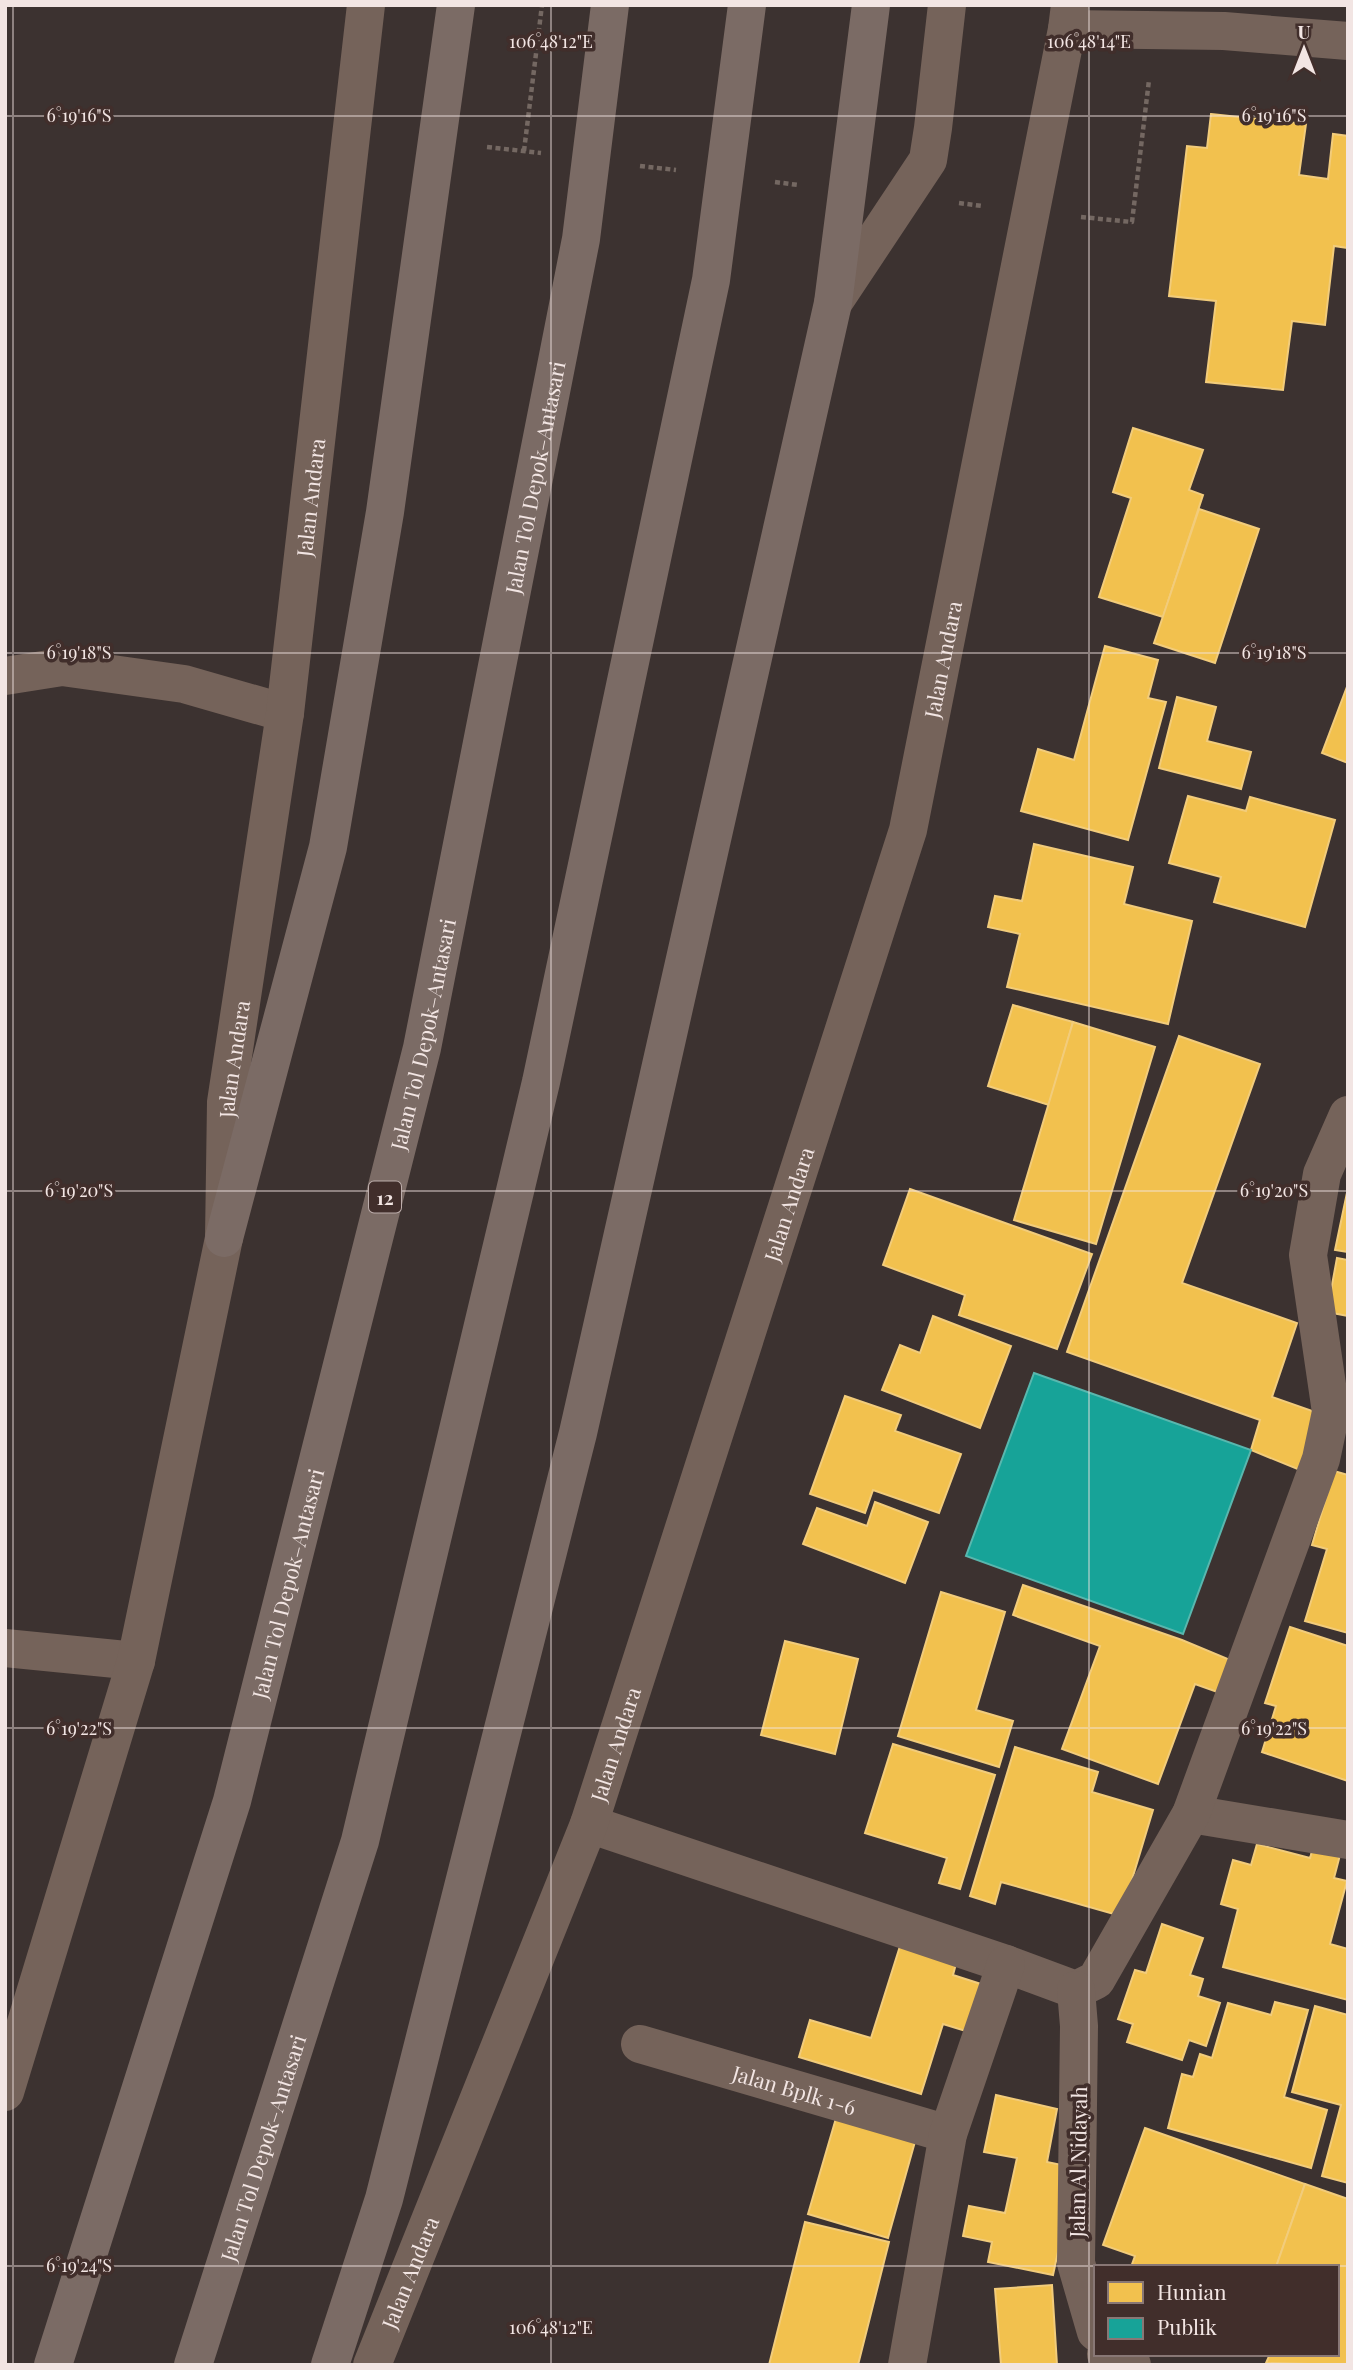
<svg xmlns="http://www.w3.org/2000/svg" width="1353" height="2370" font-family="'Playfair Display',serif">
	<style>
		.homes { fill: #f2c14e; stroke: #f2cc7b; stroke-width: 2 }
		.public { fill: #17a398; stroke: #59b7ae; stroke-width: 2 }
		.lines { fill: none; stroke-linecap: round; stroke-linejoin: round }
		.path { stroke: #746862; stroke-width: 4.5; stroke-dasharray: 5 3.5; stroke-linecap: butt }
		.minor { stroke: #75635a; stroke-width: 38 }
		.highway { stroke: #7b6b65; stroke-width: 38 }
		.ticks { fill: none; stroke: #f2e5e3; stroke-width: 2; stroke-opacity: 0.45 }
		.labels { text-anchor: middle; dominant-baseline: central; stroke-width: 7; stroke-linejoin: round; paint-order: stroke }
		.shield { fill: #412e2b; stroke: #bdaeac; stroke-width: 2 }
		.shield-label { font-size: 19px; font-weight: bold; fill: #f2e5e3 }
		.street-label { font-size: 21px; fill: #f2e5e3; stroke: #412e2b }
		.ticks-label { font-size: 18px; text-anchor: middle; fill: #f2e5e3; stroke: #412e2b; stroke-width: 7; stroke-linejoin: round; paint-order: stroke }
	</style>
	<rect width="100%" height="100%" fill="#3c3230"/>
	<g class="homes">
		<polygon points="1211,114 1306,124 1299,175 1328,179 1333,134 1348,136 1348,248 1334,246 1325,325 1292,321 1283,390 1206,382 1216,301 1169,296 1187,146 1207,148"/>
		<polygon points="1133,428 1203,450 1189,490 1203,495 1163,617 1099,597 1131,498 1113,492"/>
		<polygon points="1199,509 1259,529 1215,663 1154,643"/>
		<polygon points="1105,646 1158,660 1148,698 1166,702 1128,840 1021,811 1038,749 1074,760"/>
		<polygon points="1348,684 1348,763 1322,753"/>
		<polygon points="1177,697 1216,707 1207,741 1251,752 1241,789 1159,768"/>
		<polygon points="1188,796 1246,811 1250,797 1335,820 1305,927 1214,902 1221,877 1169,863"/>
		<polygon points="1034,844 1133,867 1124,904 1192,921 1168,1024 1007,987 1020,934 988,927 995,896 1022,901"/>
		<polygon points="1013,1005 1073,1022 1049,1105 988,1086"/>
		<polygon points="1073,1022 1155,1047 1096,1244 1014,1220"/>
		<polygon points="1179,1036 1260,1064 1182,1283 1297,1323 1272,1397 1321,1414 1300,1470 1251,1450 1260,1420 1067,1352"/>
		<polygon points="1348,1188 1348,1252 1335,1250"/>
		<polygon points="910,1189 1092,1254 1057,1349 959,1315 965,1295 883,1265"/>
		<polygon points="1337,1258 1348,1260 1348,1316 1327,1312"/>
		<polygon points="933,1316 1011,1346 980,1428 882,1390 900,1345 920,1353"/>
		<polygon points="845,1396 901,1415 895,1431 961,1454 939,1513 873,1490 865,1513 810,1494"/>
		<polygon points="1334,1471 1348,1475 1348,1633 1305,1621 1327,1549 1312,1545"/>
		<polygon points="875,1502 928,1522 905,1583 803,1544 817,1508 867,1526"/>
		<polygon points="1023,1585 1182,1640 1235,1662 1223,1694 1195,1684 1158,1784 1062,1749 1100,1646 1013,1615"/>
		<polygon points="941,1592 1005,1612 976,1710 1013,1721 999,1767 898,1736"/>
		<polygon points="1290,1627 1348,1646 1348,1781 1262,1752 1276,1706 1265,1703"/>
		<polygon points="785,1641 858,1659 835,1754 761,1735"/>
		<polygon points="893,1744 995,1775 960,1889 939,1883 947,1858 865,1833"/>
		<polygon points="1015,1747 1098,1772 1092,1792 1153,1810 1121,1916 1001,1882 995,1904 970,1896"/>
		<polygon points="1257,1844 1310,1858 1313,1848 1340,1855 1334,1878 1347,1881 1330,1944 1348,1949 1348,2000 1223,1967 1238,1909 1221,1904 1233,1860 1251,1865"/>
		<polygon points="1162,1924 1203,1938 1190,1975 1203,1979 1198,1996 1220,2003 1206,2046 1189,2040 1182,2060 1127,2042 1133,2024 1118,2019 1135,1970 1146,1973"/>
		<polygon points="901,1943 957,1960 953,1975 984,1985 969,2032 943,2024 921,2094 799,2057 810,2020 871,2038"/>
		<polygon points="1275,2002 1308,2010 1284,2097 1327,2110 1311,2168 1168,2128 1182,2074 1193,2077 1200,2054 1212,2058 1228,2003 1271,2015"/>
		<polygon points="1315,2006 1348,2015 1348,2183 1322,2176 1341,2105 1292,2092"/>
		<polygon points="996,2095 1057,2109 1047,2162 1076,2168 1053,2275 988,2262 992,2242 963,2236 969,2206 1005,2213 1017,2158 984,2152"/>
		<polygon points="839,2108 918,2131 888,2238 808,2214"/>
		<polygon points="1145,2128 1305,2184 1276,2267 1131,2267 1135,2256 1103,2245"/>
		<polygon points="1305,2184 1348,2199 1348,2365 1266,2363 1270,2354 1337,2354 1337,2267 1276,2267"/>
		<polygon points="805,2222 889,2242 858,2365 769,2365"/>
		<polygon points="1052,2285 1057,2365 1001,2365 995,2289"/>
	</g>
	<polygon class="public" points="1034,1373 1251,1450 1183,1634 966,1556"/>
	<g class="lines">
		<g class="path">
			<polyline points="487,147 541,153"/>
			<polyline points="524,151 542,5"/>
			<polyline points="640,166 676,170"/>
			<polyline points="775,182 798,185"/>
			<polyline points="959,203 982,206"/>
			<polyline points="1081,217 1132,222 1149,80"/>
		</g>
		<g class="minor">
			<polyline points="1067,29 1224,31 1348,41"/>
			<polyline points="833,303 928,160 933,128 947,5"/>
			<polyline points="5,676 62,667 184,684 285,713"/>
			<polyline points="5,1648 136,1661"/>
			<polyline points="1191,1814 1348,1840"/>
			<polyline points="589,1824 1006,1964 1076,1990 1096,1980 1191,1814 1321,1459 1331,1412 1308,1255 1322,1174 1348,1115"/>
			<polyline points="1076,1990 1079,2026 1076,2263 1096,2332"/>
			<path id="s1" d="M640 2044 948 2134"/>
			<path id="s2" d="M5 2092 136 1661 224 1238 226 1102 285 713 366 5"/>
			<polyline points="1106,2354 1132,2365"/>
			<path id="s3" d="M372 2365 589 1824 908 830 1067 29 1070 5"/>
			<polyline points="907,2365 948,2134 1006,1964"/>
		</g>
		<g class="highway">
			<polyline points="224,1238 328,847 385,512 456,5"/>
			<path id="s4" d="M53 2365 232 1801 422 1048 581 239 610 5"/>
			<path id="s5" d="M193 2365 360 1841 541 1082 711 280 747 5"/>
			<polyline points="330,2365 384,2199 578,1433 833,303 871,5"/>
		</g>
	</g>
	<path class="ticks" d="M13 5V2365M551 5V2365M1089 5V2365M5 116H1348M5 653H1348M5 1191H1348M5 1728H1348M5 2266H1348"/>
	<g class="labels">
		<rect class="shield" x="369" y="1181.5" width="32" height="31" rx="5"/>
		<g class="shield-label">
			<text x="385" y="1197">12</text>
		</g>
		<g class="street-label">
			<text stroke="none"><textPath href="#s4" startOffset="1950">Jalan Tol Depok–Antasari</textPath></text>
			<text stroke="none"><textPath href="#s2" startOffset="1629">Jalan Andara</textPath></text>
			<text stroke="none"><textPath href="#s3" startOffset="1801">Jalan Andara</textPath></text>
			<text stroke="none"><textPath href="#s4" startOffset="1382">Jalan Tol Depok–Antasari</textPath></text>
			<text stroke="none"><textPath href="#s2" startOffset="1062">Jalan Andara</textPath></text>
			<text stroke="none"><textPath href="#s3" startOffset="1234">Jalan Andara</textPath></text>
			<text stroke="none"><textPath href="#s4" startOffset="816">Jalan Tol Depok–Antasari</textPath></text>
			<text stroke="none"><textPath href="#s3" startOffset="667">Jalan Andara</textPath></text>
			<text stroke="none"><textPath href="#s1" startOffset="161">Jalan Bplk 1-6</textPath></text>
			<text stroke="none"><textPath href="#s5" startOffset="228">Jalan Tol Depok–Antasari</textPath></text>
			<text transform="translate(1077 2162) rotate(-89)">Jalan Al Nidayah</text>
			<text stroke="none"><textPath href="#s3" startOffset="100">Jalan Andara</textPath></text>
		</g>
	</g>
	<g class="ticks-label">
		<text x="551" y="48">106°48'12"E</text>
		<text x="1089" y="48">106°48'14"E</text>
		<text x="79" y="122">6°19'16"S</text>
		<text x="1274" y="122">6°19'16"S</text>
		<text x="79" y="659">6°19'18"S</text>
		<text x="1274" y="659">6°19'18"S</text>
		<text x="79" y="1197">6°19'20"S</text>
		<text x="1274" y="1197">6°19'20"S</text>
		<text x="79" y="1735">6°19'22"S</text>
		<text x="1274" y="1735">6°19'22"S</text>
		<text x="79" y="2272">6°19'24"S</text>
		<text x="551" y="2334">106°48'12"E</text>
	</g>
	<rect width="1353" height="2370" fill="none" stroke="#f2e5e3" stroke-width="14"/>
	<rect x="1094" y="2265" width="245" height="91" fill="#412e2b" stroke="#887775" stroke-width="2"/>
	<rect x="1108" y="2282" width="35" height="21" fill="#f2c14e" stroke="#887775" stroke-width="2"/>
	<text x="1157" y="2300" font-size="21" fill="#f2e5e3">Hunian</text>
	<rect x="1108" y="2318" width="35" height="21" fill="#17a398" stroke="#887775" stroke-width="2"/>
	<text x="1157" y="2335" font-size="21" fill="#f2e5e3">Publik</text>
	<g transform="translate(1304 49)" stroke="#412e2b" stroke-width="5" paint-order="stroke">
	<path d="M0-5L12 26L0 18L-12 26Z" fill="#f2e5e3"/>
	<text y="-10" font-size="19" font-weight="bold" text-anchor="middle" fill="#f2e5e3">U</text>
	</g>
</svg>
